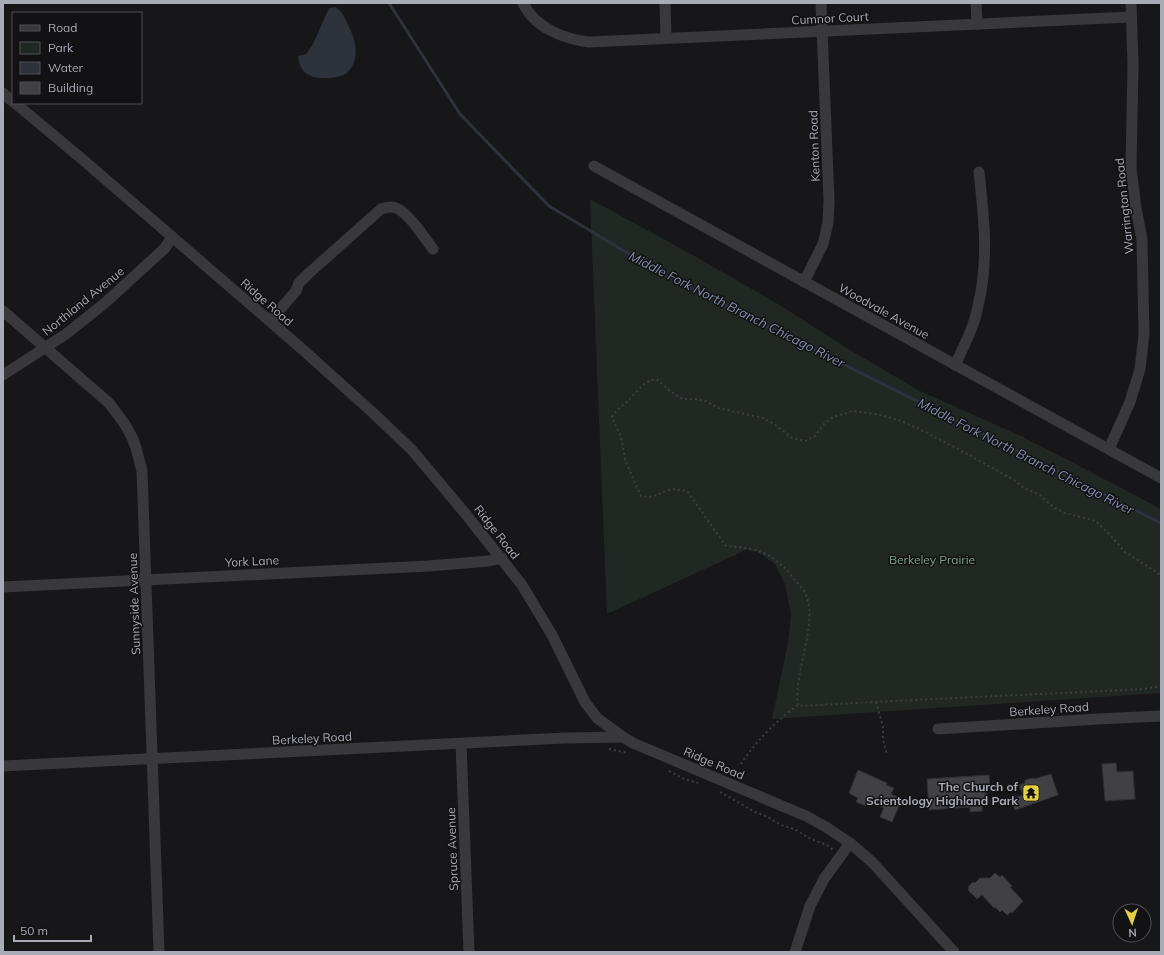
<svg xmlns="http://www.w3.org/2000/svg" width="1164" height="955" font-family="Mulish,sans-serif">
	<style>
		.green { fill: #212823 }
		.water { fill: #2d323b }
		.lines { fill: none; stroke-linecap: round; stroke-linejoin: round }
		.stream { stroke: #2d323b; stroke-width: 3 }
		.building { fill: #414045; stroke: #313034 }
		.path { stroke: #3e3e44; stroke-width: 2; stroke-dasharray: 2 3; stroke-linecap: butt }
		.minor { stroke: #38383d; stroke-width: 11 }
		.labels { text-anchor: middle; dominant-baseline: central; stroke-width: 3; stroke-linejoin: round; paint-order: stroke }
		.street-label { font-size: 12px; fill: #a9abb7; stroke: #121113 }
		.park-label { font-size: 12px; fill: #82a18a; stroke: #121113 }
		.poi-label { font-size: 12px; font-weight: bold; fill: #a9abb7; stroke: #121113; text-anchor: end }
		.water-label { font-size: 13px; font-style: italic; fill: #8391af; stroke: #121113 }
	</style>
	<rect width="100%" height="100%" fill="#171618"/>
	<polygon class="green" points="590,199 691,254 778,304 850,350 918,390 1021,436 1070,461 1161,509 1161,693 772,719 788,643 791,614 785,584 775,564 758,552 746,550 607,614"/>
	<path class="water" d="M335 7C343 12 346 20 350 29 357 43 359 62 347 73 343 76 337 77 332 78 315 79 300 77 298 56L306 54 313 44 329 8Z"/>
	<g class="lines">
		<polyline class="stream" points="389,3 460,114 549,206 659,272 1161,523"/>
	</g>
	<g class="building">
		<polygon points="1116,763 1117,772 1133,771 1135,799 1105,801 1102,764"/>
		<polygon points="858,770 887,783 886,785 894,788 891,794 902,799 892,822 880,817 884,808 868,802 866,806 856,802 858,798 849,793"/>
		<polygon points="1051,774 1058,795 1015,810 1011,799 1023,795 1019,785 1025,783 1025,780 1033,778 1034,779"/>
		<polygon points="989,775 990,790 986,790 987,802 982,803 982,811 970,812 970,807 929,810 927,779"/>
		<polygon points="995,873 1000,877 1002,875 1012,886 1010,887 1023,901 1012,913 1011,912 1007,915 1002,910 1000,912 995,907 994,908 982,895 977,899 968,890 969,889 968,887 973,882 975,883 980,878 990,878"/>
	</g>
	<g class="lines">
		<g class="path">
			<polyline points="876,702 883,727 883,739 887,755"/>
			<path d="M798 705C793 672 821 618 804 591 800 585 794 580 790 574 770 551 755 548 726 546L687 491C681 490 675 488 668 490 657 494 655 499 641 496L625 460 623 446 620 435 612 417C616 410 622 406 628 401 636 393 643 381 656 379L674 394 682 399H698L706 401 718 408 763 418 774 424 792 438 805 441 814 437 824 424 833 417 853 411 882 415 901 421 921 430 958 449 1014 480 1024 488 1038 494 1055 508 1065 513 1096 521 1111 536 1125 552 1161 575"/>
			<polyline points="609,749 628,753"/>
			<path d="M741 764C756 741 776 721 798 705L804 706C917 699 1030 695 1143 689L1161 686"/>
			<polyline points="669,771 684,779 698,783"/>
			<polyline points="720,792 755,812 768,817 781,825 794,829 811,839 827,845 833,850"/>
		</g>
		<g class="minor">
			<path d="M523 3C535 28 564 39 589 42L1131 17"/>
			<polyline points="665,3 666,38"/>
			<polyline points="976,3 977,24"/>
			<polyline points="3,93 13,102"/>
			<polyline points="15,103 82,159 302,349 371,411 412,450 464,512 522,585 552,635 585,702 597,718 623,737 633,743 806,816 826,827 850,843 872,862 954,952"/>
			<polyline points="594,166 1161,478"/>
			<polyline points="804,282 823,244 828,223 829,201 821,3"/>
			<polyline points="3,311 109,403 124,423 132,437 136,448 142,471 159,952"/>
			<path d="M270 321 296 291 299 283 308 274 381 209C384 208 388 207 391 207 406 207 424 238 433 249"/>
			<path d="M955 365C964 346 974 327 978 306 989 261 984 218 979 172"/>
			<polyline points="3,375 66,334 105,303 165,248 172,237"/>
			<polyline points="1109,449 1130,402 1140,369 1144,334 1142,240 1136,208 1131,168 1133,65 1131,3"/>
			<polyline points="3,587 429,566 489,561 502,558"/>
			<polyline points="938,729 1098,719 1161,716"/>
			<polyline points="461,744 469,952"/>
			<polyline points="3,766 565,738 623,737"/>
			<polyline points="795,952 810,906 824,879 850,843"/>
		</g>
	</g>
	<defs>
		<symbol id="temple-square" viewBox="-11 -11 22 22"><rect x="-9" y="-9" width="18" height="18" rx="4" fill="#e4cf42" stroke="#121113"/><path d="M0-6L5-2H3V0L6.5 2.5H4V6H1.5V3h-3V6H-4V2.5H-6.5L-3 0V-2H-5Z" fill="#111"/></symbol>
	</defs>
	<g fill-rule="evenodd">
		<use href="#temple-square" x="1021" y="783" width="20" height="20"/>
	</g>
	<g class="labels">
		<g class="street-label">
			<text transform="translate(830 18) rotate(-3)">Cumnor Court</text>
			<text transform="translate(814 146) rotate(-92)">Kenton Road</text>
			<text transform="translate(1124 206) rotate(-96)">Warrington Road</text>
			<text transform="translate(83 301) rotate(-39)">Northland Avenue</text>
			<text transform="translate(267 302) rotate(41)">Ridge Road</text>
			<text transform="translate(884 311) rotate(29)">Woodvale Avenue</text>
			<text transform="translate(497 532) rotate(52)">Ridge Road</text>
			<text transform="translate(252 561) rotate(-3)">York Lane</text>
			<text transform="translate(134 604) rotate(-92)">Sunnyside Avenue</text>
			<text transform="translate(1049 709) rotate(-4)">Berkeley Road</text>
			<text transform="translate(312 738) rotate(-3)">Berkeley Road</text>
			<text transform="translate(714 763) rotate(23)">Ridge Road</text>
			<text transform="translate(452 849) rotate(-92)">Spruce Avenue</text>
		</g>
		<g class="park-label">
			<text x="932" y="559">Berkeley Prairie</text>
		</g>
		<g class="poi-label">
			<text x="1018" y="786">The Church of<tspan x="1018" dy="14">Scientology Highland Park</tspan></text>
		</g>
		<g class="water-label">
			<text transform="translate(737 309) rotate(27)">Middle Fork North Branch Chicago River</text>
			<text transform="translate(1026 456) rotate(27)">Middle Fork North Branch Chicago River</text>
		</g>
	</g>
	<rect width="1164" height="955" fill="none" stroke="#a9abb7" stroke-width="8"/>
	<rect x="12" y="12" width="130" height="92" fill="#121113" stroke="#4e4f55"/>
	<rect x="20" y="25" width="20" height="6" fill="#38383d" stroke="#4e4f55"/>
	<text x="48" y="32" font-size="12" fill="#a9abb7">Road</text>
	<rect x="20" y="42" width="20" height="12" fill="#212823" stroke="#4e4f55"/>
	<text x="48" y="52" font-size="12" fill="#a9abb7">Park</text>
	<rect x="20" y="62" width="20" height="12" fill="#2d323b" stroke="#4e4f55"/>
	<text x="48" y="72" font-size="12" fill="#a9abb7">Water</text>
	<rect x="20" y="82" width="20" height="12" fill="#414045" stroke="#4e4f55"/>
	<text x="48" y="92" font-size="12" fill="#a9abb7">Building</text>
	<g transform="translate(1132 923) rotate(177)"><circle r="19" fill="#121113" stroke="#4e4f55"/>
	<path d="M0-3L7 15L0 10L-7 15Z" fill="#e4cf42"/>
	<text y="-6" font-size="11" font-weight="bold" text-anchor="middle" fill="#a9abb7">N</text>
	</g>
	<path d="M14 935v6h77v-6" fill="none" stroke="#a9abb7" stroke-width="2"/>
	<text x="20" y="935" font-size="12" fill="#a9abb7" stroke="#121113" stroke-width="3" paint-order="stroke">50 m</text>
</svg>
